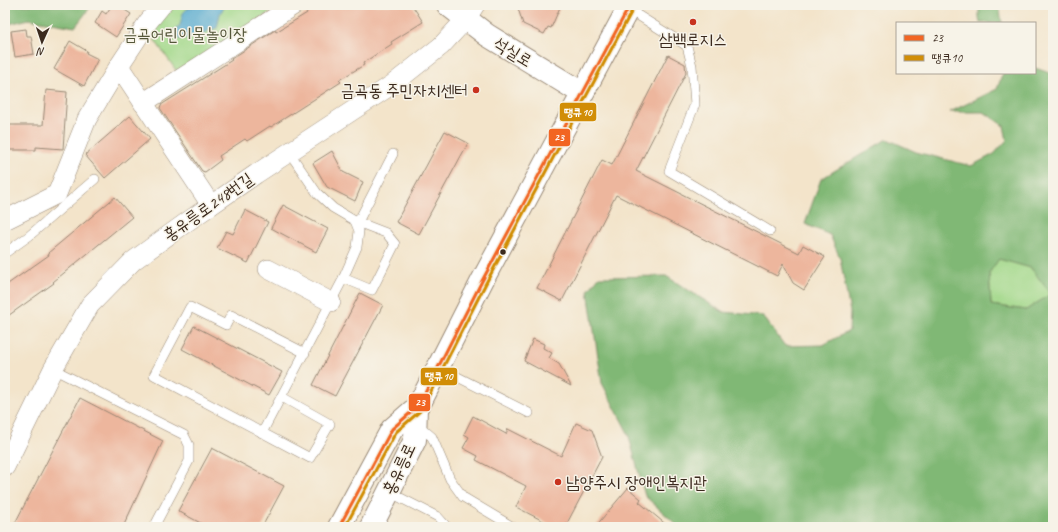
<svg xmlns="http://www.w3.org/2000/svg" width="1058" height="532" font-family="Caveat,'Poor Story',sans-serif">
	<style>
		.green { fill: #a1d889; stroke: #6e8154 }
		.forest { fill: #80b875; stroke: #5e714a; fill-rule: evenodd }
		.water { fill: #53a9cf; stroke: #476a76 }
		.building { fill: #edb69d }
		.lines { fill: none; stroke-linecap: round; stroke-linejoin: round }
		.lane-casing { stroke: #978774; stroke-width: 10 }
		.street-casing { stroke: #978774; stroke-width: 20 }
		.secondary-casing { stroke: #978774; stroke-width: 24 }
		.lane { stroke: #fff; stroke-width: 9 }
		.street { stroke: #fff; stroke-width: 19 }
		.secondary { stroke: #fff; stroke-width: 22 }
		.bus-1-casing { stroke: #f7f3e8; stroke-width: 6 }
		.bus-2-casing { stroke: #f7f3e8; stroke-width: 6 }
		.bus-1 { stroke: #f26522; stroke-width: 3 }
		.bus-2 { stroke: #d18d06; stroke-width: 3 }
		.poi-dot { fill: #c8321e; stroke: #f7f3e8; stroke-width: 1.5 }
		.bus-dot { fill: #3b2a1e; stroke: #f7f3e8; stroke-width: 1.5 }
		.labels { text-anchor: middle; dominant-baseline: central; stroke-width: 3; stroke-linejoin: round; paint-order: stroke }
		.park-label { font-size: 17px; fill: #545639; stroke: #f7f3e8 }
		.poi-label { font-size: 17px; fill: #3b2a1e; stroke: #f7f3e8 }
		.street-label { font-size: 17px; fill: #3b2a1e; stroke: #f7f3e8 }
		.line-badge { stroke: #f7f3e8; stroke-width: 1.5 }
		.badge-label { font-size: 11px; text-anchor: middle; font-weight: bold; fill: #fff }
	</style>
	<rect width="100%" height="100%" fill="#f7f3e8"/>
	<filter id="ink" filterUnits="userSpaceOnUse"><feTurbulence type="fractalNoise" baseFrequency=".025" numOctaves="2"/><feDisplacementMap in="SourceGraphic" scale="8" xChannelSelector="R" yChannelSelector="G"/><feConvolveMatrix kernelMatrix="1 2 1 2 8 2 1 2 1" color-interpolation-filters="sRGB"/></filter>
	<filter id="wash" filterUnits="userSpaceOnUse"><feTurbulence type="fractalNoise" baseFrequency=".012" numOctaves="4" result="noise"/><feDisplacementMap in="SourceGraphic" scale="16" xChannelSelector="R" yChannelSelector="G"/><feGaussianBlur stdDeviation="0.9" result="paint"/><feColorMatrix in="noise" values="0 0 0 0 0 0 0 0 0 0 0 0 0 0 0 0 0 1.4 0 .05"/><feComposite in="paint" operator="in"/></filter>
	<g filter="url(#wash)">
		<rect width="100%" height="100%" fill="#f3e4ca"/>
		<g class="green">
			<polygon points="170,5 281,5 178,73 149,32"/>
			<polygon points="999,259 1031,268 1051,294 1026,310 991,305 989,273"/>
		</g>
		<g class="forest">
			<polygon points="5,5 92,5 75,27 29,19 5,25"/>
			<polygon points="979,5 999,5 1002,23 980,23 979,18"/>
			<path d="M1035 68 1053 74V527H679L645 496 628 433 602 383 588 291 599 277 666 276 723 312 763 316 785 346 823 345 849 331 850 312 840 258 830 235 805 224 821 179 887 139 916 152 971 166 994 154 1007 140 1004 126 984 112H950L997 89 1003 73H1035ZM999 259 1031 268 1051 294 1026 310 991 305 989 273Z"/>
		</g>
		<polygon class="water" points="196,5 225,5 220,14 217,28 207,31 202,35 179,39 174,36 175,31 180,25 183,13 187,9"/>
		<g id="blocks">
			<g class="building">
				<polygon points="112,5 117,5 131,14 116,37 95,23 102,11 106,14"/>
				<polygon points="316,5 412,5 423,22 391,42 392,44 363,63 364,65 339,80 341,82 271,127 270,126 247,141 245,139 219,156 221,160 205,172 202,171 160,108 161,105 232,60 231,59 275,30 276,32 307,13 306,11"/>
				<polygon points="517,5 561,5 551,28 548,27 544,34 523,24"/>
				<polygon points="26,29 27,36 31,36 34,54 15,57 11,31"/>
				<polygon points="70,41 87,51 86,53 98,59 84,86 54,69"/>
				<polygon points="668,55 685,64 686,73 636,171 799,253 803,245 825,257 804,290 793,283 783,264 777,276 616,195 562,301 537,288 602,160 612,165"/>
				<polygon points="46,90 67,92 63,149 36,147 36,150 6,150 6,125 43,125"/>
				<polygon points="130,116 150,139 105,178 85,155"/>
				<polygon points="445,131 468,143 419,234 396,222"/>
				<polygon points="332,151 343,172 363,182 355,201 327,187 313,163"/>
				<polygon points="115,197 132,217 53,282 54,283 5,318 5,286 49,255 48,253"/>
				<polygon points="283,205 328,229 316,252 271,228"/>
				<polygon points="245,210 268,222 248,263 217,248 226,231 233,234"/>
				<polygon points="360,293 383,305 335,396 313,385"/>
				<polygon points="194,326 282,372 269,395 182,349"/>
				<polygon points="533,339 544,344 543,348 552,353 549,358 559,364 571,386 524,361"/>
				<polygon points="80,398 163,441 123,527 13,527"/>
				<polygon points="473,416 506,434 508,429 561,456 576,423 592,430 602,457 565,527 555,527 516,507 526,486 476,460 478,456 463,448 469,437 464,434"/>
				<polygon points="212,448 284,486 262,527 208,527 178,511"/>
				<polygon points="628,488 641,499 639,502 669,527 595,527"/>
			</g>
		</g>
	</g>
	<g filter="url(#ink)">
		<use href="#blocks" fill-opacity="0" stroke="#978774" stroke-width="1"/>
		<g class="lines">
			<defs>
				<g id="lane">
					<polyline points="628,9 687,46 692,66 695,104 669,171 770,231"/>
					<polyline points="358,222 393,154"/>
					<polyline points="5,253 29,236 95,179"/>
					<polyline points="343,278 372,290 395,244 386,233 355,221"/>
					<polyline points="438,367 529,413"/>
					<polyline points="53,369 184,435 189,445 189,461 154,527"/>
					<polyline points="282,397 330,424 310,458 154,375 190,307 226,325 231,315 305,353"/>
					<polyline points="417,424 432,437 450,479 463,497 513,527"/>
					<polyline points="262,433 342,281 357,247 359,231 355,221 333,208 317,193 289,152"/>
					<polyline points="389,492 438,517 447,527"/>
				</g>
				<g id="street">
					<polyline points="119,66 148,22 162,5"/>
					<polyline points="143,103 294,5"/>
					<polyline points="5,220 57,194 87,119 119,66 211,205"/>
					<polyline points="268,269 331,302"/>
					<polyline points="5,467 53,369 90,305 133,261 184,224 256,174 393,84 441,46 466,19 475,5"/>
				</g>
				<g id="secondary">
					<polyline points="448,5 487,35 582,93"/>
					<polyline points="339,527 392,429 416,408 422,399 482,281 630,5"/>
					<polyline points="371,527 415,440 416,408"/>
				</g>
			</defs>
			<use href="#lane" class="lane-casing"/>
			<use href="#street" class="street-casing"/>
			<use href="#secondary" class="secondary-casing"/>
			<use href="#lane" class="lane"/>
			<use href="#street" class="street"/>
			<use href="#secondary" class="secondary"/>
			<defs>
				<polyline id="bus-1" points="339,527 392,429 416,408 422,399 482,281 630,5"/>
				<polyline id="bus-2" points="345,527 396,432 420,411 426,401 486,283 634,7"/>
			</defs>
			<use href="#bus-1" class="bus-1-casing"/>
			<use href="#bus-2" class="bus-2-casing"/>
			<use href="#bus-1" class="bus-1"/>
			<use href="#bus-2" class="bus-2"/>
		</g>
	</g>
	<g class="poi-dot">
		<circle cx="693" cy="22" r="4"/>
		<circle cx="476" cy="90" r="4"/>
		<circle cx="558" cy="482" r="4"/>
	</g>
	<circle class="bus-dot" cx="503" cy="252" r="3.5"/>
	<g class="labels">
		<g class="park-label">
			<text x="185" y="34">금곡어린이물놀이장</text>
		</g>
		<g class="poi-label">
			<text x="693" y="39">삼백로지스</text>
			<text x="468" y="90" text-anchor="end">금곡동 주민자치센터</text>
			<text x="566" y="482" text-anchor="start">남양주시 장애인복지관</text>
		</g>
		<g class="street-label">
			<text transform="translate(513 52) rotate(31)">석실로</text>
			<text transform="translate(208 207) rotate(-35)">홍유릉로248번길</text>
			<text transform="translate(399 469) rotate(-65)">홍유릉로</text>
		</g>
	</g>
	<g class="line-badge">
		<rect x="559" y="102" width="38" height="20" rx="4" fill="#d18d06"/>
		<rect x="548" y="128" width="23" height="19" rx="4" fill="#f26522"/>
		<rect x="420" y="367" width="38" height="19" rx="4" fill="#d18d06"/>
		<rect x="408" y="393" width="23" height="19" rx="4" fill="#f26522"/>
	</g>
	<g class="badge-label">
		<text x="578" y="116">땡큐10</text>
		<text x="559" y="141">23</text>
		<text x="439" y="380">땡큐10</text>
		<text x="420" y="406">23</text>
	</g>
	<rect width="1058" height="532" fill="none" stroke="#f7f3e8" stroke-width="20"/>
	<rect x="896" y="22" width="140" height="52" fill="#f7f3e8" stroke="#aca397"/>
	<rect x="904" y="35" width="20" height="6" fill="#f26522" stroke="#aca397"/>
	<text x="932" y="42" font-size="12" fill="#3b2a1e">23</text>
	<rect x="904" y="55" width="20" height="6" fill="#d18d06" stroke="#aca397"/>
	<text x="932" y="62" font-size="12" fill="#3b2a1e">땡큐10</text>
	<g transform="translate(42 42) rotate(183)" stroke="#f7f3e8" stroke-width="3" paint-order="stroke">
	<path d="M0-3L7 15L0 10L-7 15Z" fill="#3b2a1e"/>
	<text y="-6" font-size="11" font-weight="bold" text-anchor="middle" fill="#3b2a1e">N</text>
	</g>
</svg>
